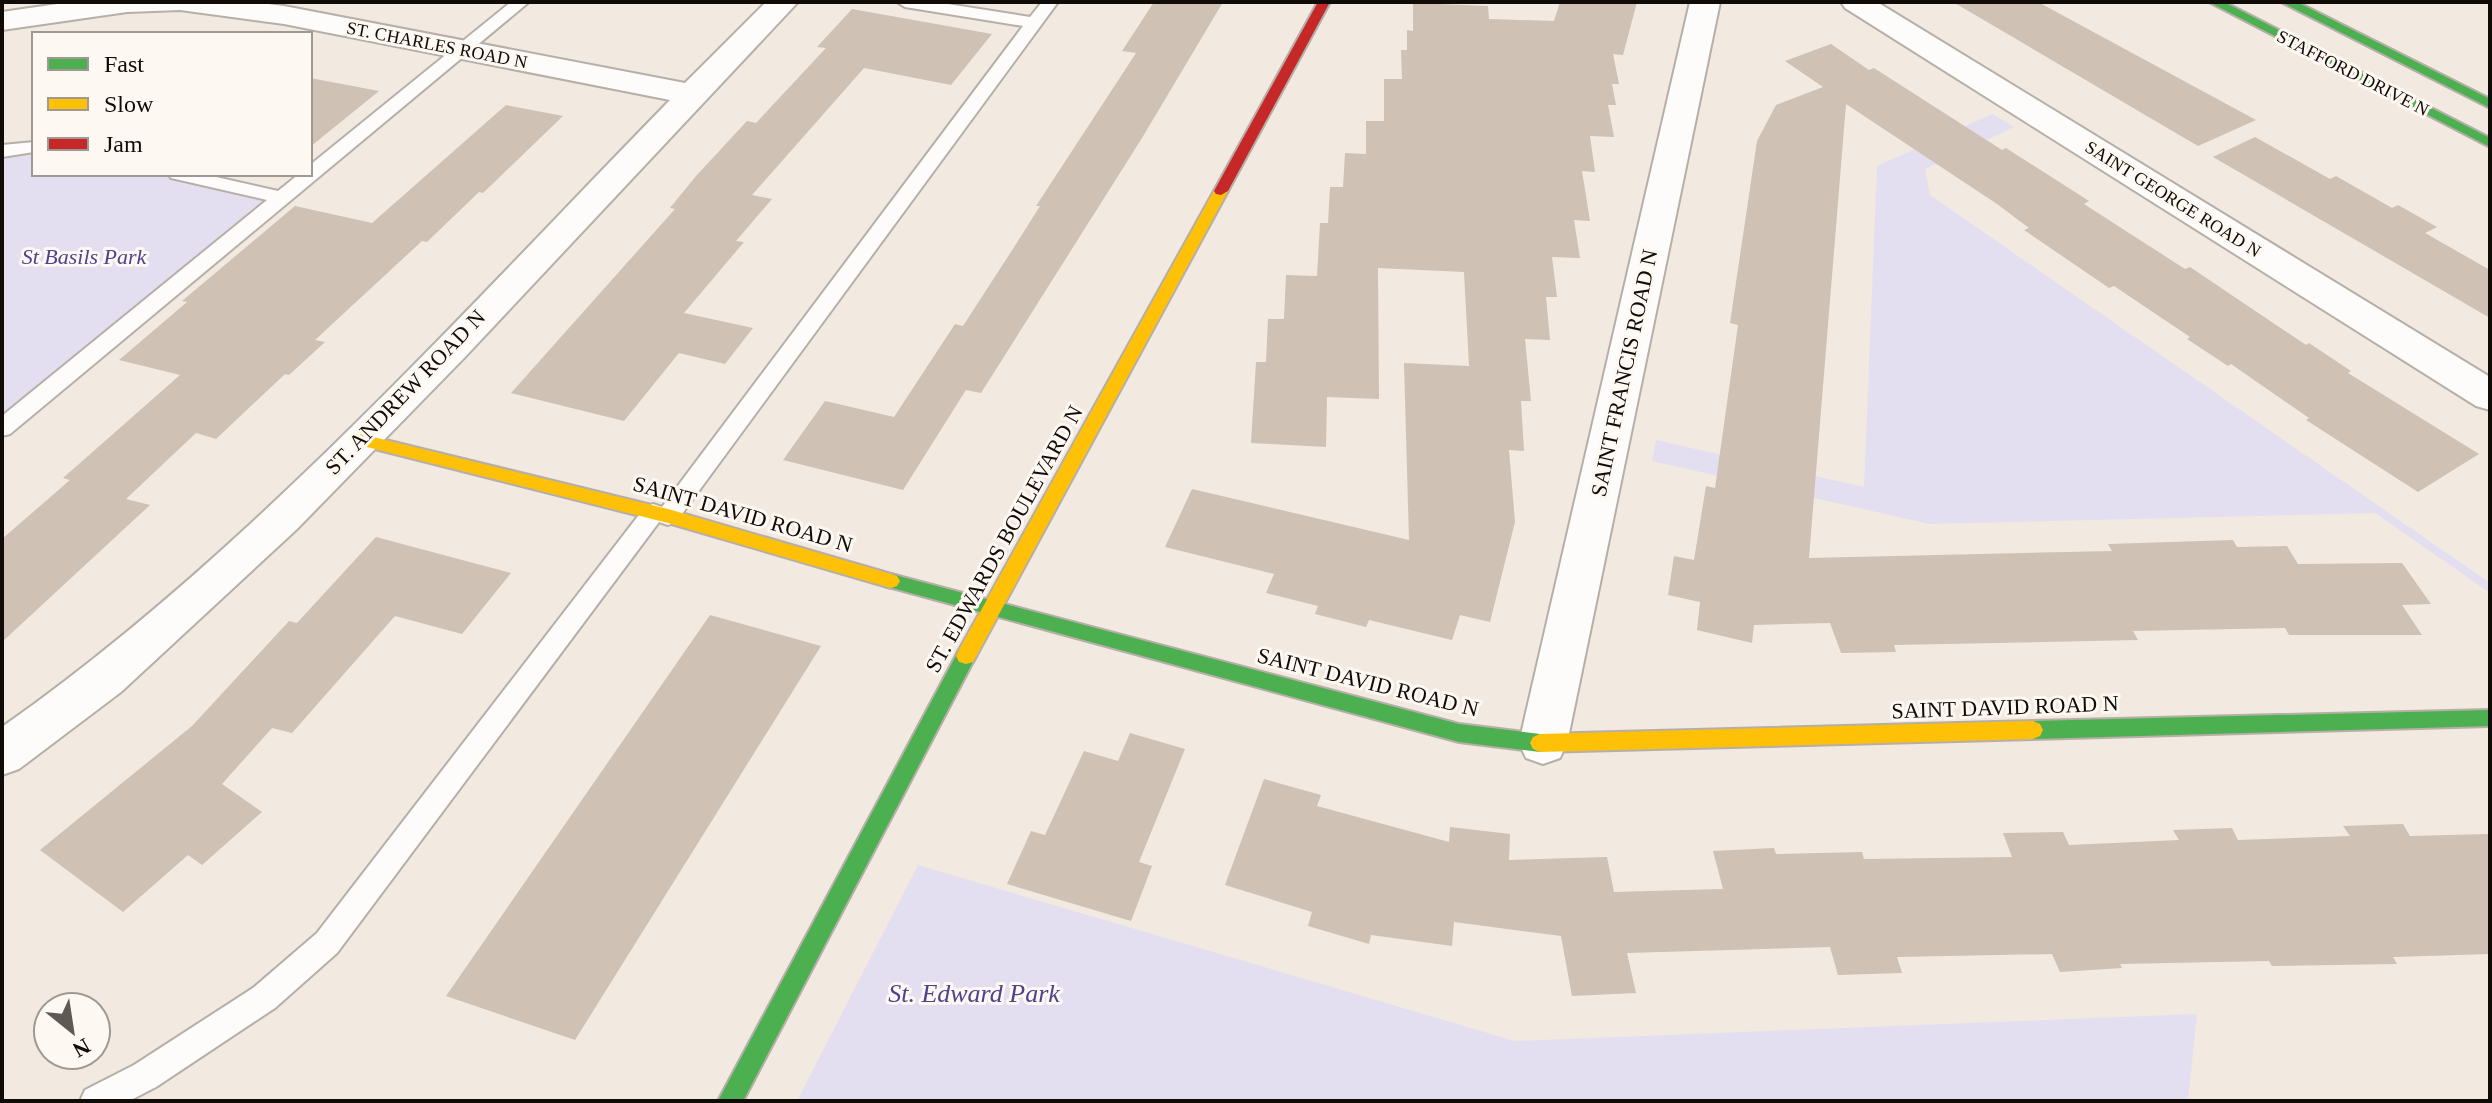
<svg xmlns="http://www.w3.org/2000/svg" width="2492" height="1103" font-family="Georgia,serif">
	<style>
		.green { fill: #e4dff0 }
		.building { fill: #cfc1b3 }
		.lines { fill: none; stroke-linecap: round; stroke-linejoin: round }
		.lane-casing { stroke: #b6afa8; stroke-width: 4 }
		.street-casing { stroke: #b6afa8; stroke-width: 4 }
		.fast-casing { stroke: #b6afa8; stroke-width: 4 }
		.slow-casing { stroke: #b6afa8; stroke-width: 4 }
		.jam-casing { stroke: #b6afa8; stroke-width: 4 }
		.lane { fill: #fdfcfa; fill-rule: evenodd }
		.street { fill: #fdfcfa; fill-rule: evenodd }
		.fast { fill: #4caf50; fill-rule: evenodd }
		.slow { fill: #ffc107; fill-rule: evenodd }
		.jam { fill: #c62828; fill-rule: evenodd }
		.labels { text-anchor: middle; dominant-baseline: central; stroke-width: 6; stroke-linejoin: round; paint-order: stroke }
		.far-street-label { font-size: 18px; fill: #100b07; stroke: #fef8f2 }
		.park-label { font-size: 22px; font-style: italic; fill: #4e418f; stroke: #fef8f2 }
		.street-label { font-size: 22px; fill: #100b07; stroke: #fef8f2 }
		.near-park-label { font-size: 26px; font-style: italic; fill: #4e418f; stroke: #fef8f2 }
	</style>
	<rect width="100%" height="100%" fill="#f2e9e1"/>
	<g class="green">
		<polygon points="1992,114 2014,127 1925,169 1930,195 2490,583 2490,593 2375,513 1929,524 1652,461 1656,440 1864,487 1877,166"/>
		<polygon points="34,147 34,174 178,174 282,198 2,428 2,151"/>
		<polygon points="918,865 1515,1041 2197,1014 2188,1101 797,1101"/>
	</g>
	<g class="building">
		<polygon points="1154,2 1223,2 1142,138 981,393 966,390 903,490 783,460 825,401 894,417 955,324 963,326 1018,241 1040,206 1036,206 1136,53 1122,51"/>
		<polygon points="1560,2 1637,2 1623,55 1613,54 1619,84 1612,84 1616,105 1608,105 1614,137 1590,136 1595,172 1582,171 1590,221 1574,220 1580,258 1552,257 1557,297 1546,297 1550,340 1525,339 1531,401 1521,401 1524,451 1509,450 1515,522 1490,622 1460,615 1452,640 1369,620 1366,627 1315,614 1318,606 1266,593 1274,574 1165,547 1192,489 1409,540 1404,363 1469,366 1464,272 1378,268 1379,399 1327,397 1326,447 1251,443 1256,362 1266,362 1268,319 1284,319 1286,275 1317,276 1320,223 1328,223 1330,187 1343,187 1345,153 1366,154 1366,121 1384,121 1384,79 1402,79 1401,50 1407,50 1407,30 1413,31 1413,3 1488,6 1489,19 1554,21"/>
		<polygon points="1953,2 2038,2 2256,120 2198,146"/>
		<polygon points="852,9 992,34 951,85 864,68 752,195 772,199 736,241 744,242 684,313 753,328 725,364 679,353 624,421 511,393 675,209 670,208 696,176 747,121 756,123 826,48 817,47"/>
		<polygon points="1831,44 1869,70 1874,68 2002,150 2006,148 2089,201 2084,204 2185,269 2190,267 2306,345 2309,343 2351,371 2348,373 2479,454 2418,492 2306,420 2309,418 2231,364 2228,366 2187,339 2190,337 2114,286 2109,288 2024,230 2029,228 1997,204 1846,104 1809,558 2112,551 2108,544 2233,540 2237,547 2287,546 2298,564 2402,563 2431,604 2402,605 2422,635 2289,635 2285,628 2133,631 2138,640 1894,645 1896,652 1841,653 1830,623 1754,625 1752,643 1697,630 1700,602 1668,595 1674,556 1694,560 1706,486 1715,488 1738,325 1730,323 1757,141 1776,105 1823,87 1785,61"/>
		<polygon points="310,78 379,91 310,147"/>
		<polygon points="506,105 563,116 483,193 479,192 427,242 422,241 315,340 325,342 289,375 285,374 216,439 196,433 126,499 150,505 2,642 2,539 70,480 63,478 180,375 119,360 187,302 182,301 295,206 372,223"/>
		<polygon points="2255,137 2330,179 2336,176 2392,208 2398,205 2437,227 2425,233 2490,270 2490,318 2213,157"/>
		<polygon points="376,537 511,573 462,634 395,616 292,733 272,728 222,784 262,812 202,865 188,855 123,912 40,850 192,726 289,621 297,623"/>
		<polygon points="710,615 821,646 575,1040 446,996"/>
		<polygon points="1130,733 1185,749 1139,862 1152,866 1131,921 1007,884 1031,831 1045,835 1084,751 1118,761"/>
		<polygon points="1264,779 1321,795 1317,806 1449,842 1450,827 1510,834 1509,860 1607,857 1614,892 1723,889 1713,851 1774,848 1776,854 1862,852 1864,859 2012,857 2003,833 2063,832 2069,845 2179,840 2173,830 2232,828 2238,840 2350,836 2343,826 2403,824 2410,836 2490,834 2490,954 2393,957 2397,964 2272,966 2269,961 2120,964 2122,968 2060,972 2052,954 1897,957 1902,973 1838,975 1830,947 1627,953 1636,993 1572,996 1561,936 1454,922 1452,946 1371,935 1369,944 1308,926 1312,912 1225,885"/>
	</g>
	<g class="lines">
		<defs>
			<g id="lane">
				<polygon points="511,2 529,2 10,434 2,436 2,416 267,200 171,178 169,174 203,174 278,191 299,174 310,174 310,165"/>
				<polygon points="897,2 935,2 1030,17 1042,2 1058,2 676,522 668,525 659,522 337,953 275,1008 156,1087 129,1101 80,1101 85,1090 134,1065 253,988 317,933 645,507 653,504 662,507 1023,26 905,7"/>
				<polygon points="34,142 34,152 2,157 2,145"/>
			</g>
			<g id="street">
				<path d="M71 2H253L284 6 685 83 766 2H798L465 357 297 529 121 692 19 769 2 775V727C247 555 461 314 670 100L284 24 180 10 127 12 2 30V12Z"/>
				<polygon points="1690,2 1720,2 1567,743 1560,758 1543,764 1526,758 1519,743"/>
				<polygon points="1841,2 1877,2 2490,377 2490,410 2476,406 1845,8"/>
			</g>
			<g id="fast">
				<polygon points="2209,2 2224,2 2490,138 2490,147"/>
				<polygon points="2281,2 2297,2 2490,99 2490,108"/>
				<polygon points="891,574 1459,724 1540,734 1547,737 1550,743 1547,749 1540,752 1459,742 885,586 882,581 885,576"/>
				<polygon points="966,648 973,650 976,656 743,1101 718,1101 959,650"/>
				<polygon points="2490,710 2490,726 2033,739 2026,736 2023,730 2026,724 2033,721"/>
			</g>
			<g id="slow">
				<polygon points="1221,187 1228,191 973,662 966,664 959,662 956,656 959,650 1214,191"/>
				<polygon points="361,434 668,509 891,574 897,576 900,581 897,586 891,588 668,523 355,444 353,440"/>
				<polygon points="2033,721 2040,724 2043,730 2040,736 2033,739 1540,752 1533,749 1530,743 1533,737 1540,734"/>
			</g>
			<polygon id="jam" points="1318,2 1330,2 1228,191 1221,195 1216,194 1214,191"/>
		</defs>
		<use href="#lane" class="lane-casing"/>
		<use href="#street" class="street-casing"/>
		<use href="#fast" class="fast-casing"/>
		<use href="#slow" class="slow-casing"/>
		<use href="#jam" class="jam-casing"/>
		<use href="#lane" class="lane"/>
		<use href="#street" class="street"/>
		<use href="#fast" class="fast"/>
		<use href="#slow" class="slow"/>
		<use href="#jam" class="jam"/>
	</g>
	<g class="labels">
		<g class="far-street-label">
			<text transform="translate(437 45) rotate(11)">ST. CHARLES ROAD N</text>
			<text transform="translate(2353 73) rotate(27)">STAFFORD DRIVE N</text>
			<text transform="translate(2173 199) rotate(32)">SAINT GEORGE ROAD N</text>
		</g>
		<g class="park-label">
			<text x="84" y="256">St Basils Park</text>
		</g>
		<g class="street-label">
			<text transform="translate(1624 373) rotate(-78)">SAINT FRANCIS ROAD N</text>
			<text transform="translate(405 392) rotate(-46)">ST. ANDREW ROAD N</text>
			<text transform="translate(743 514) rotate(16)">SAINT DAVID ROAD N</text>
			<text transform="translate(1004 539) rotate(-61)">ST. EDWARDS BOULEVARD N</text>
			<text transform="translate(1368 682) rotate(14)">SAINT DAVID ROAD N</text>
			<text transform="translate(2005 707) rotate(-2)">SAINT DAVID ROAD N</text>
		</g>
		<g class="near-park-label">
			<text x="974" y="993">St. Edward Park</text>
		</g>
	</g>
	<rect width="2492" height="1103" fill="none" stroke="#100b07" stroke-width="8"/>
	<rect x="32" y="32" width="280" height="144" fill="#fef8f2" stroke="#9f9994" stroke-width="2"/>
	<rect x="48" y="58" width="40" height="12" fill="#4caf50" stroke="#9f9994" stroke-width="2"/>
	<text x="104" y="72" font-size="24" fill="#100b07">Fast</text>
	<rect x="48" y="98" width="40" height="12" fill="#ffc107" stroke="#9f9994" stroke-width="2"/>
	<text x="104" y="112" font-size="24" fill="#100b07">Slow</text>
	<rect x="48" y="138" width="40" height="12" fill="#c62828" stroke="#9f9994" stroke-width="2"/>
	<text x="104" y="152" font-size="24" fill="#100b07">Jam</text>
	<g transform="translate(72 1031) rotate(150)"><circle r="38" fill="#fef8f2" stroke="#9f9994" stroke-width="2"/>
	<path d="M0-6L14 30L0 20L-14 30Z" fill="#5f5953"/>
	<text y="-12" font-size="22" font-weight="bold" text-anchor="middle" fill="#100b07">N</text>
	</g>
</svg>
